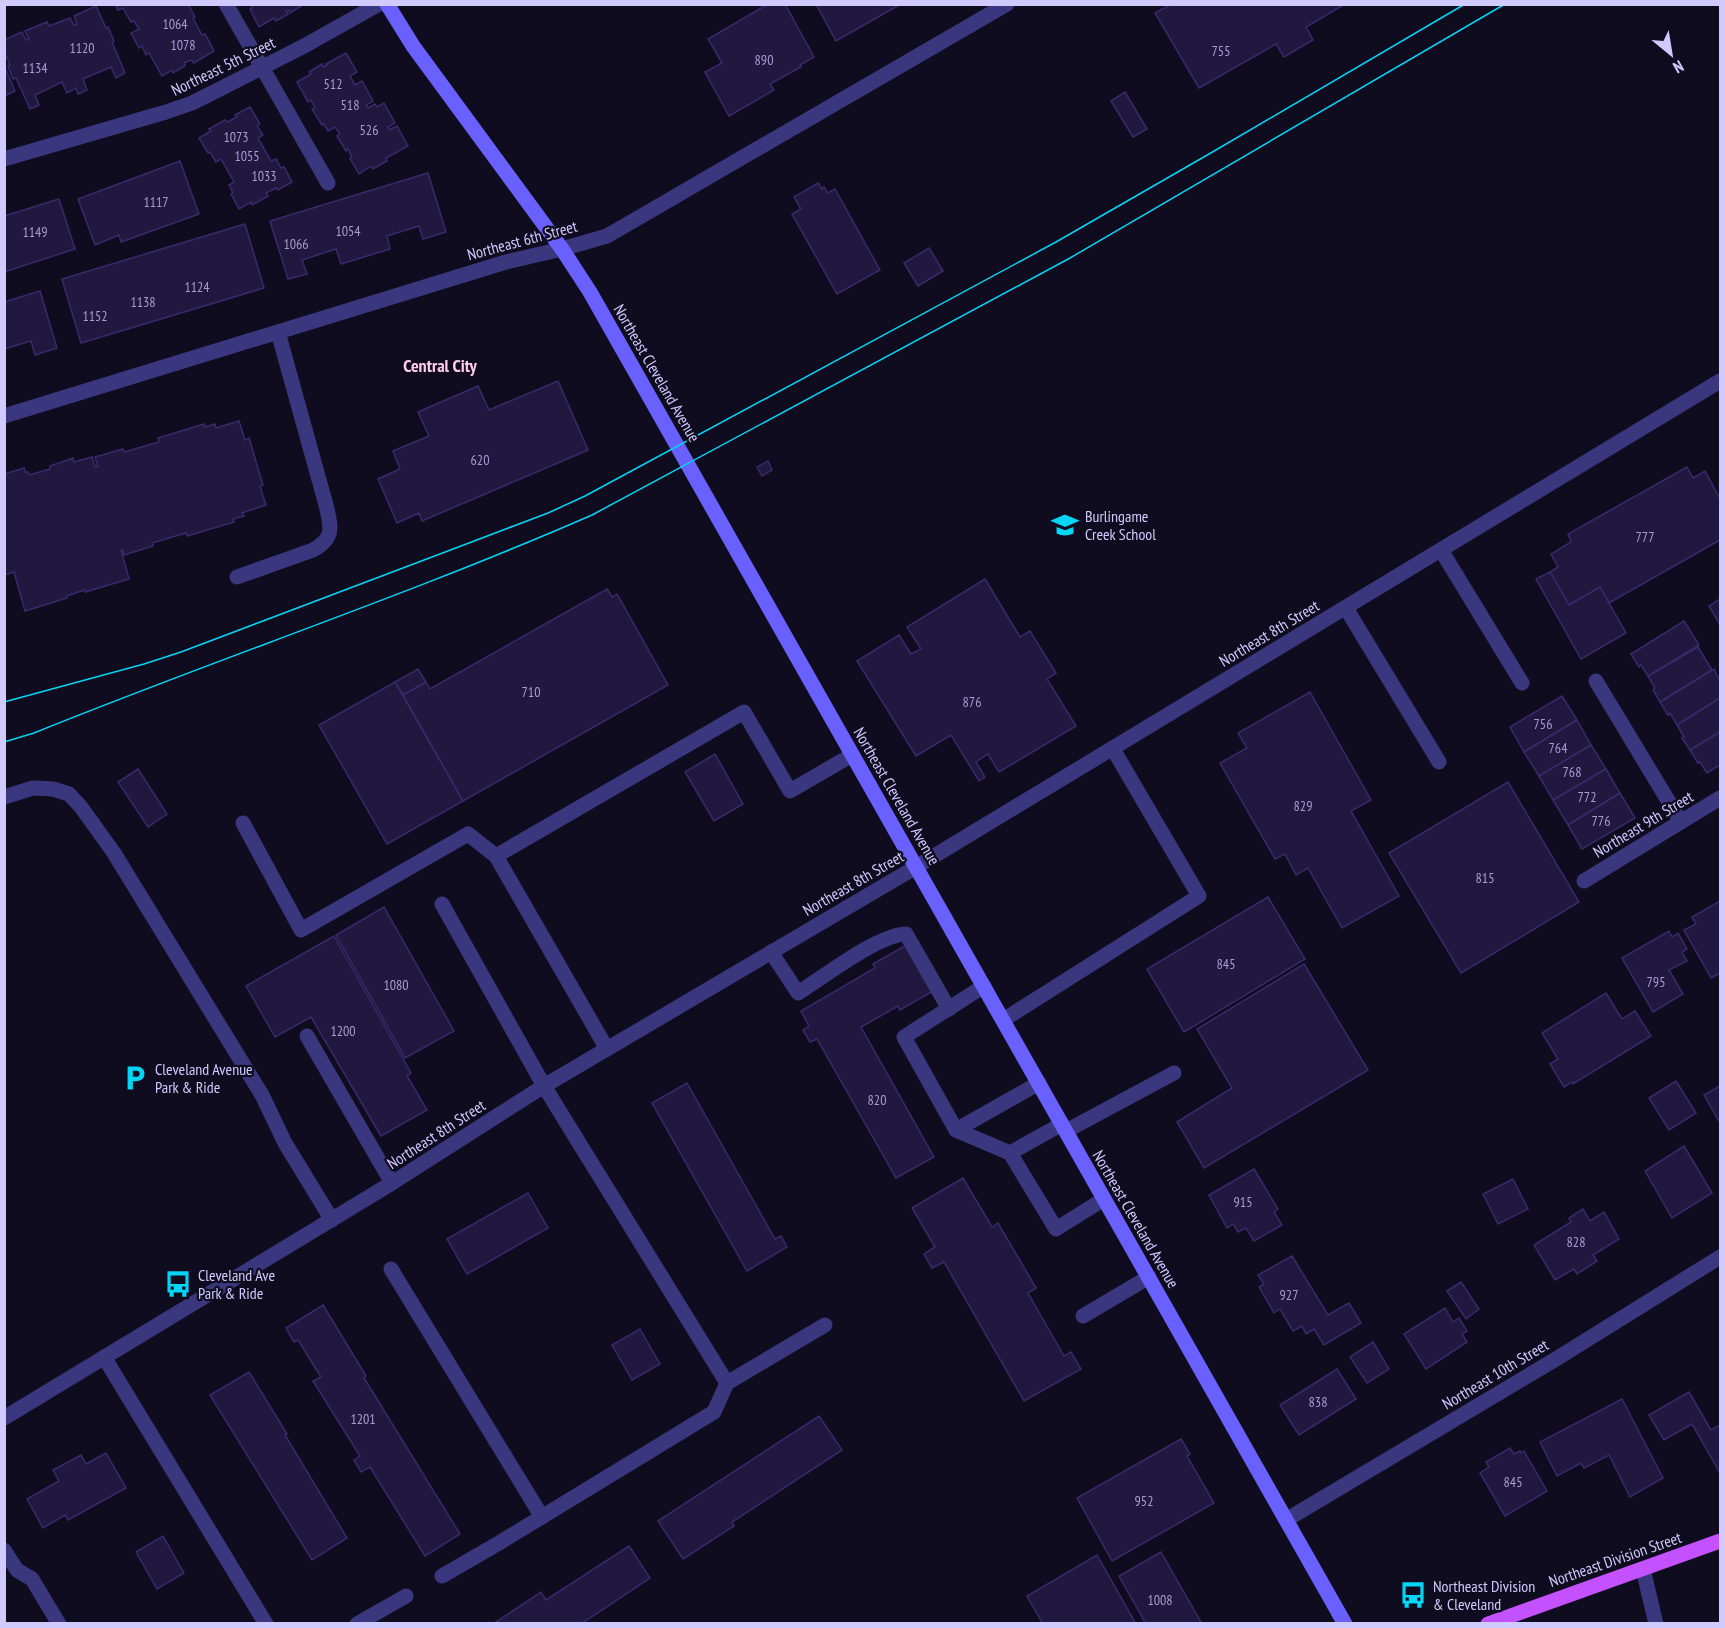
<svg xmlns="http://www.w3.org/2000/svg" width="1725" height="1628" font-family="'PT Sans Narrow',sans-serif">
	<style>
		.building { fill: #211840; stroke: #392a6c; stroke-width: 1.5 }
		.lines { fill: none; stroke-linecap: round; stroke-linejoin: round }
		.service { stroke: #3b377e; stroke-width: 15 }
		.minor { stroke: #3b377e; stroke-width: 15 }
		.tertiary { stroke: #3b377e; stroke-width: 15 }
		.secondary { stroke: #6961ff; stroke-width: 15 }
		.primary { stroke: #c351ff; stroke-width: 15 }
		.tram { stroke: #00d5f5; stroke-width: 1.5 }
		.labels { text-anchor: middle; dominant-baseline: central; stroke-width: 4.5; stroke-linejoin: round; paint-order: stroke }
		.number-label { font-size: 14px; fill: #a59ecf }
		.street-label { font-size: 16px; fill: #d1caff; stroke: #100c1f }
		.poi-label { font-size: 16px; fill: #d1caff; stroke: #100c1f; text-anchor: start }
		.neighbourhood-label { font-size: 18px; font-weight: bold; fill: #ffcceb; stroke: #100c1f }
	</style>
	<rect width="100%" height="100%" fill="#100c1f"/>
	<g class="building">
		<polygon points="115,4 188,4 195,17 193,18 202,35 205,34 214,51 194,63 191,60 184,63 185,66 173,73 172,70 162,76 149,53 146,55 142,46 139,48 131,33 139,29 134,21 131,22 123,8 118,10"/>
		<polygon points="250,4 304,4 290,13 289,10 286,11 288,14 276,21 274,18 259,27 250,9 252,8"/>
		<polygon points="768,4 785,4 814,57 800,65 801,67 770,84 774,90 729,116 705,72 722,63 708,39"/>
		<polygon points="816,4 901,4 836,41"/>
		<polygon points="1171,4 1345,4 1306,27 1313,40 1284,57 1276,44 1199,88 1155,13"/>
		<polygon points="96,6 106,28 108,27 114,41 112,42 125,73 116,78 111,67 83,79 87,90 78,94 76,88 67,93 62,82 35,95 39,105 30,109 16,78 13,79 8,66 10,65 4,51 4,40 22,32 26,40 29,39 25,31 47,22 49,26 70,18 74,25 77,24 74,16"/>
		<polygon points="346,53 357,72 350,76 355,85 362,81 373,101 366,105 368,108 375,104 377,107 384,103 395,123 388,127 389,130 397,126 408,146 386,158 387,161 373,169 371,166 359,174 350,158 352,157 348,149 346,151 337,136 340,134 335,127 328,131 324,124 322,125 312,109 315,108 311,100 308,102 297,82 311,74 309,72 322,64 323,67 327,65 326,64"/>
		<polygon points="4,65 15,91 4,96"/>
		<polygon points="1125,92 1147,129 1133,137 1111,101"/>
		<polygon points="250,107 260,124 257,126 263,135 258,138 271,161 276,159 281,168 284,167 292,182 278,190 276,188 266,193 268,196 252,205 251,202 239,209 231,194 233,193 229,185 234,182 221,159 216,162 210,152 208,153 199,138 211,131 209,129 225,120 227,122 237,117 235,115"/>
		<polygon points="180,161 199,214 121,242 119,235 95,245 78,199"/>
		<polygon points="428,173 446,232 423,239 419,226 387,236 390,249 341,264 336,249 302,260 307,274 288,279 270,221"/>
		<polygon points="818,183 822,189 824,187 828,193 835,189 880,270 837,294 792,214 801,209 794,197"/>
		<polygon points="59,199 75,249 4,272 4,216"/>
		<polygon points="245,224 264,288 81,343 62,279"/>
		<polygon points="929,248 943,271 918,286 904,263"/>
		<polygon points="40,291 57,348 35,355 31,341 4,349 4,302"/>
		<polygon points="558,381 588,450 422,521 419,513 397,523 378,479 400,469 393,451 429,436 418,412 478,386 489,410"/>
		<polygon points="239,421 245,440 249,438 263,485 260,486 266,505 242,513 244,516 233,519 234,522 187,536 186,533 152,543 153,546 124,555 123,550 121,550 129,579 85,592 84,590 67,596 67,598 25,611 14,572 4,575 4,474 24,468 25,472 28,472 29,475 50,469 50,466 73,458 74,462 92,457 95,467 98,467 95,457 123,449 124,452 159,442 158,438 204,424 205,427 215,424 216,428"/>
		<polygon points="768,461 772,470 762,476 757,467"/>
		<polygon points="1687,467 1693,478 1705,471 1720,499 1720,540 1609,603 1600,587 1569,605 1550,572 1558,567 1551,554 1571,542 1568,534"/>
		<polygon points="1550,572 1569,605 1600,587 1626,633 1581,659 1536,579"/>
		<polygon points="985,579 1020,637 1030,631 1056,673 1047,679 1076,726 999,772 988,754 976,762 985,777 979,781 951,735 916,756 857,661 899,635 911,654 921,649 907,627"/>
		<polygon points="607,589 612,597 617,594 668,685 463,801 403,695 426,682 430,689"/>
		<polygon points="1720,599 1720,625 1709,606"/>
		<polygon points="1684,621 1699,645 1648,676 1641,665 1639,667 1631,654"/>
		<polygon points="1698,647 1712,670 1660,702 1653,690 1655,688 1648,676"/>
		<polygon points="418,669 426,682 403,695 395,682"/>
		<polygon points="1714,669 1720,681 1720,698 1677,725 1670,713 1668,715 1660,702"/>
		<polygon points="395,682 463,801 387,844 319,725"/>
		<polygon points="1310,692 1371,800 1351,811 1399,896 1342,928 1308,868 1296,875 1285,854 1275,859 1220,763 1247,748 1238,733"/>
		<polygon points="1562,696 1577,720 1524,752 1510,727"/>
		<polygon points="1720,698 1720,732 1690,750 1682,738 1684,737 1677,725"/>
		<polygon points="1577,720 1591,745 1539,776 1524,752"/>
		<polygon points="1720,732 1720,765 1707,773 1700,762 1698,763 1690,750"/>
		<polygon points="1591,745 1606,769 1553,800 1539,776"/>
		<polygon points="715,754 743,804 714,821 685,772"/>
		<polygon points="138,769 167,814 148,827 118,782"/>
		<polygon points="1606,769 1620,793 1568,825 1553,800"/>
		<polygon points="1508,782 1579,902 1461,973 1389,853"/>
		<polygon points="1620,793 1635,818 1582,849 1568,825"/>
		<polygon points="1268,897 1305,959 1184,1032 1147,969"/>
		<polygon points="1720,901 1720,973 1711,978 1684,930 1696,924 1692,917"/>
		<polygon points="384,907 454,1031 405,1058 336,935"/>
		<polygon points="1669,931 1672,937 1678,933 1687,949 1682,952 1687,961 1669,970 1683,994 1653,1012 1622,958"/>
		<polygon points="334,936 411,1073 407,1076 427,1110 381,1136 311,1017 275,1037 246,986"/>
		<polygon points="908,944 935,990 900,1010 898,1006 861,1027 934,1157 896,1178 817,1039 810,1042 803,1030 809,1026 801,1011 875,968 873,964"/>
		<polygon points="1304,964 1368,1070 1204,1168 1177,1122 1232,1088 1197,1029"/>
		<polygon points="1606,993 1622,1019 1635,1011 1651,1036 1573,1084 1572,1082 1564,1087 1550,1064 1558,1059 1542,1033"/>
		<polygon points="1676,1081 1696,1113 1669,1130 1649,1098"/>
		<polygon points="687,1083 775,1239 781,1236 787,1247 747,1271 652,1103"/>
		<polygon points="1720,1086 1720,1123 1704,1095"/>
		<polygon points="1684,1146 1712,1193 1672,1218 1645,1171"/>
		<polygon points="1254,1169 1278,1209 1274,1212 1282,1225 1254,1241 1246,1228 1238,1232 1233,1224 1227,1228 1209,1195"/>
		<polygon points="963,1178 992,1227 998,1223 1036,1288 1028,1293 1064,1356 1071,1352 1081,1369 1024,1401 944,1262 932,1268 924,1254 935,1247 912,1208"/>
		<polygon points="1513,1179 1528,1209 1498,1224 1483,1194"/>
		<polygon points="528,1193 548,1228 467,1274 447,1239"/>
		<polygon points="1583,1209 1590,1221 1604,1212 1619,1239 1593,1255 1597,1261 1577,1274 1574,1269 1555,1280 1534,1245 1571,1222 1569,1218"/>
		<polygon points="1292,1256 1328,1315 1349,1303 1361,1323 1324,1345 1314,1329 1306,1334 1302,1326 1293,1331 1280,1309 1274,1313 1259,1287 1264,1284 1258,1275"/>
		<polygon points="1461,1282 1479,1309 1466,1319 1447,1291"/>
		<polygon points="323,1305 366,1376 364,1378 460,1534 425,1556 370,1467 361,1472 354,1460 360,1456 313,1381 321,1377 298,1340 294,1342 286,1328"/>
		<polygon points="1445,1308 1453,1322 1459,1318 1467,1331 1462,1334 1467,1342 1426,1369 1404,1334"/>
		<polygon points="640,1329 660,1364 632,1380 612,1345"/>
		<polygon points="1373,1342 1389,1369 1367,1383 1350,1357"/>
		<polygon points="1337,1369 1356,1399 1299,1435 1280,1405"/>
		<polygon points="249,1372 287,1434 285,1435 347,1538 312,1560 210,1395"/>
		<polygon points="1689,1392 1711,1430 1720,1425 1720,1473 1692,1424 1664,1440 1649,1415"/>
		<polygon points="1622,1399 1663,1478 1630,1497 1609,1455 1584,1468 1581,1463 1557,1476 1540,1442"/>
		<polygon points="819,1416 842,1450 732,1522 734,1526 683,1559 658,1521"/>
		<polygon points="1181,1439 1190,1454 1187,1456 1214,1503 1112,1561 1077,1498"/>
		<polygon points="1510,1448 1514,1454 1520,1451 1521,1453 1524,1451 1547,1491 1505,1516 1480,1473 1489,1467 1486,1462"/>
		<polygon points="106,1453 126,1488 68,1520 65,1515 43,1528 27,1499 59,1481 53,1470 81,1455 86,1464"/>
		<polygon points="163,1536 184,1573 157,1589 136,1552"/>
		<polygon points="629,1546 650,1578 581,1624 493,1624 541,1592 546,1600"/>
		<polygon points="1161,1552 1202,1624 1146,1624 1119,1576"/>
		<polygon points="1097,1555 1136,1624 1043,1624 1027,1596"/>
	</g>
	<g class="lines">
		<g class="service">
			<polyline points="226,4 328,183"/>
			<polyline points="1441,550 1522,683"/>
			<path d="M237 577 313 550C335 538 331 527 326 505L278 332"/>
			<polyline points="1346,608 1439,762"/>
			<polyline points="1596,681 1681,822"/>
			<polyline points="4,797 33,788 53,789 69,794 81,807 114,853 262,1095 285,1143 332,1220"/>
			<polyline points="243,823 301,930 468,834 496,856"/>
			<polyline points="442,904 544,1086 727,1383 825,1325"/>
			<path d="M771 952 798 993C824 977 877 935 906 934L949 1009"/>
			<polyline points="984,986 904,1037 956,1130 1039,1083"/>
			<polyline points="1003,1020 1199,896 1113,749"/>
			<polyline points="307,1036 392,1183"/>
			<polyline points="607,1049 496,856 744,712 790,791 852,755"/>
			<polyline points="956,1130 1010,1153 1062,1124"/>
			<polyline points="1066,1131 1174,1073"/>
			<polyline points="1010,1153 1056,1229 1104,1199"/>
			<polyline points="391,1269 542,1517"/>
			<polyline points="1083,1316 1149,1277"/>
			<polyline points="104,1357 266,1624"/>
			<polyline points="4,1550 17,1570 32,1579 59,1624"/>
			<polyline points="1643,1569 1656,1624"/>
			<polyline points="442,1576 499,1543 714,1412 727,1383"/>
			<polyline points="357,1624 406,1596"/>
		</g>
		<g class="minor">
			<polyline points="4,159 166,112 192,103 216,91 306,45 379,4"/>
			<polyline points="4,416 506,262 562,249 607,236 1007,4"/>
			<polyline points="1584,881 1720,798"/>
			<polyline points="1286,1520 1556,1359 1720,1257"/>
		</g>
		<polyline class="tertiary" points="4,1418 392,1183 544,1086 916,867 1720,381"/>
		<polyline class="secondary" points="387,4 413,46 562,249 590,292 1345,1624"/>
		<polyline class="primary" points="1488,1624 1720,1541"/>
		<g class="tram">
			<polyline points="4,702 144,664 181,652 461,546 548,513 585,496 1056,242 1209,154 1465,4"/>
			<path d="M4 742 34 733C219 658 409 595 592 515L1070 258 1505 4"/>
		</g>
	</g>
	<defs>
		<symbol id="school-bare" viewBox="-9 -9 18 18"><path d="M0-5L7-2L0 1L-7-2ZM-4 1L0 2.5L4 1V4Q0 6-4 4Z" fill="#00d5f5" stroke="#100c1f" stroke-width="2.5" paint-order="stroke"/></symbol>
		<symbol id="parking-bare" viewBox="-9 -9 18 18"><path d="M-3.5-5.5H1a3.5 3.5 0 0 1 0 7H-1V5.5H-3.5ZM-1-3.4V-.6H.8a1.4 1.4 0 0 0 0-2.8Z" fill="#00d5f5" stroke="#100c1f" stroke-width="2.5" paint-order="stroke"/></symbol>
		<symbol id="bus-bare" viewBox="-9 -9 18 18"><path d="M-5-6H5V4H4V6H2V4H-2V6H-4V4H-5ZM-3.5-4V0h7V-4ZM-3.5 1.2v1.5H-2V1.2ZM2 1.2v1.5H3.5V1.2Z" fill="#00d5f5" stroke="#100c1f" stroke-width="2.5" paint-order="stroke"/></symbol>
	</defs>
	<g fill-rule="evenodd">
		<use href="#school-bare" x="1046" y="506" width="38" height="38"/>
		<use href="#parking-bare" x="116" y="1059" width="38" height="38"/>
		<use href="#bus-bare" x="159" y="1265" width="38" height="38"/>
		<use href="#bus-bare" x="1394" y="1576" width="38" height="38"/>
	</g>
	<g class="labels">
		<g class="number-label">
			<text x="175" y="24">1064</text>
			<text x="183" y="45">1078</text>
			<text x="82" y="48">1120</text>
			<text x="1221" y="51">755</text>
			<text x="764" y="60">890</text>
			<text x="35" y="68">1134</text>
			<text x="333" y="84">512</text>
			<text x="350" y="105">518</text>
			<text x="369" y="130">526</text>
			<text x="236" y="137">1073</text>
			<text x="247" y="156">1055</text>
			<text x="264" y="176">1033</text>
			<text x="156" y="202">1117</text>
			<text x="348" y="231">1054</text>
			<text x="35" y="232">1149</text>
			<text x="296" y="244">1066</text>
			<text x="197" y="287">1124</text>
			<text x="143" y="302">1138</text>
			<text x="95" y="316">1152</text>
			<text x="480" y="460">620</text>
			<text x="1645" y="537">777</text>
			<text x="531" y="692">710</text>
			<text x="972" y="702">876</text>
			<text x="1543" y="724">756</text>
			<text x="1558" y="748">764</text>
			<text x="1572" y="772">768</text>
			<text x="1587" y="797">772</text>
			<text x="1303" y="806">829</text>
			<text x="1601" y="821">776</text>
			<text x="1485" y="878">815</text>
			<text x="1226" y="964">845</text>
			<text x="1656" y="982">795</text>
			<text x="396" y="985">1080</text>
			<text x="343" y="1031">1200</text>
			<text x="877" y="1100">820</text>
			<text x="1243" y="1202">915</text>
			<text x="1576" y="1242">828</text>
			<text x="1289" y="1295">927</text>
			<text x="1318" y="1402">838</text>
			<text x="363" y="1419">1201</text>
			<text x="1513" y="1482">845</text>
			<text x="1144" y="1501">952</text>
			<text x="1160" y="1600">1008</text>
		</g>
		<g class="street-label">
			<text transform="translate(223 66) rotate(-26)">Northeast 5th Street</text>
			<text transform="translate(522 240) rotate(-15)">Northeast 6th Street</text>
			<text transform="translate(657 373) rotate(60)">Northeast Cleveland Avenue</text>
			<text transform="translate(1269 633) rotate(-31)">Northeast 8th Street</text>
			<text transform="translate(897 796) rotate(60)">Northeast Cleveland Avenue</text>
			<text transform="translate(1643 824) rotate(-31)">Northeast 9th Street</text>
			<text transform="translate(853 883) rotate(-30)">Northeast 8th Street</text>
			<text transform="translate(436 1134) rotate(-33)">Northeast 8th Street</text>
			<text transform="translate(1136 1219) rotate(60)">Northeast Cleveland Avenue</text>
			<text transform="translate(1495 1374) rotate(-31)">Northeast 10th Street</text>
			<text transform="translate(1615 1559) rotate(-19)">Northeast Division Street</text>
		</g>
		<g class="poi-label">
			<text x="1085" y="516">Burlingame<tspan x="1085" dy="18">Creek School</tspan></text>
			<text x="155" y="1069">Cleveland Avenue<tspan x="155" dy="18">Park &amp; Ride</tspan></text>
			<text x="198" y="1275">Cleveland Ave<tspan x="198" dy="18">Park &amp; Ride</tspan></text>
			<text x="1433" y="1586">Northeast Division<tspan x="1433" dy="18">&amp; Cleveland</tspan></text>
		</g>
		<g class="neighbourhood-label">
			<text x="440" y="365">Central City</text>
		</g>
	</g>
	<rect width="1725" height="1628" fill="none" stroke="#d1caff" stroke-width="12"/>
	<g transform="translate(1671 54) rotate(150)" stroke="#100c1f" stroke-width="4.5" paint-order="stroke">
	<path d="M0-4.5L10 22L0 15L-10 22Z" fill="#d1caff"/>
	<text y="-9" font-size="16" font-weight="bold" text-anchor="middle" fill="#d1caff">N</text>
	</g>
</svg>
